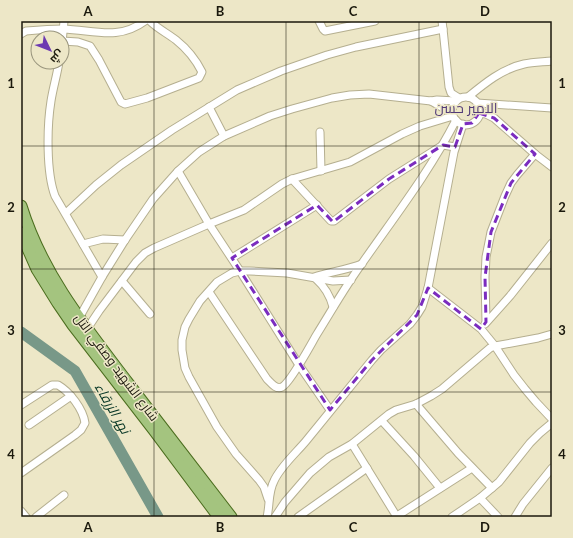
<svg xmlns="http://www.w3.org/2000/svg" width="573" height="538" font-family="Lato,Cairo,sans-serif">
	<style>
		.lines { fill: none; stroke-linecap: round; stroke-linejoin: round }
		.river { stroke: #789888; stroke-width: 11 }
		.minor-casing { stroke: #b5af90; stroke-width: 9 }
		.primary-casing { stroke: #4c6e1f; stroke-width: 13 }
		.minor { stroke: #fff; stroke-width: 7 }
		.primary { stroke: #a4c47f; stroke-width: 11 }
		.marked { fill: none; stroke: #7b2cbf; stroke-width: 3; stroke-dasharray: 8 5; stroke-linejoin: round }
		.grid { fill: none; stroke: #1b190d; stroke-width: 1; stroke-opacity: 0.55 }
		.labels { text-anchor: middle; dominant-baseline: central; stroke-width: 3; stroke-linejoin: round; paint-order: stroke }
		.street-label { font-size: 13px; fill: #1b190d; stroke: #ede7c7 }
		.neighbourhood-label { font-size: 14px; fill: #523b78; stroke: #ede7c7 }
		.water-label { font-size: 14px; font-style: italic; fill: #043423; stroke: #ede7c7 }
		.neatline { fill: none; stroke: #1b190d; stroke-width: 1.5 }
		.grid-label { font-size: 13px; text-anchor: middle; font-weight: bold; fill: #1b190d }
	</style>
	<rect width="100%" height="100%" fill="#ede7c7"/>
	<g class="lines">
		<polyline class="river" points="21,332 75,371 158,517"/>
		<defs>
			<g id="minor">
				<polyline points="319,21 323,29 325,31 375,21"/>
				<polyline points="442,21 443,29 449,87 451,93 459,98"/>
				<path d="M21 34 26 31C38 30 51 29 63 29 94 30 118 41 145 21"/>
				<path d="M62 41 78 42 90 46 99 60 121 102 125 104 147 98 199 78 202 72C196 60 186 48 176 40 167 33 158 29 150 21"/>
				<polyline points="62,43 64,21"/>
				<path d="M59 62C57 75 53 88 51 101 47 126 46 172 55 196L102 277"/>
				<path d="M468 97C485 83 502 69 524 64 533 62 543 62 552 61"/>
				<circle cx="466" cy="111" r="14"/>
				<polyline points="431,101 452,113"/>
				<polyline points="477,103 552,108"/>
				<polyline points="209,107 224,136"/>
				<polyline points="479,113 486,114 494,118 535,154 552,167"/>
				<polyline points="320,132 321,171"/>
				<polyline points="178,171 209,224 240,271 299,365 330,410"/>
				<polyline points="292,179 331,221 334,221 389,179 443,145 455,147"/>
				<polyline points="66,213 96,185 121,165 172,130 237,90 281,71 327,55 356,47 443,29"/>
				<polyline points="83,244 103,239 125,240"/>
				<polyline points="232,258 317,205"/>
				<path d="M314 277C330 272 346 270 362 264"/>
				<path d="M316 279C325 287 330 295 333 307"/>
				<polyline points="122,281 150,314"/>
				<polyline points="428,288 481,329 495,346 514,375 525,389 536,402 552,419"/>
				<path d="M209 292 267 379C271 383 276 390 282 387 291 382 311 344 317 334 332 310 346 285 363 262 395 216 430 171 456 120"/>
				<polyline points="79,318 102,277 125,240 153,199 178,171 199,152 213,143 224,136 270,116 292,109 332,98 350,95 369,94 431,101 437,100 456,101"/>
				<polyline points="486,322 485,277 486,257 491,232 505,196 511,183 517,175 535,154"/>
				<polyline points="485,324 510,296 552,243"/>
				<polyline points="87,329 99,311 136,262 145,253 154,248 209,224 244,210 282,184 292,179 350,162 402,134 420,126 453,116"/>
				<polyline points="416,404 458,453 492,488"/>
				<path d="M21 405 52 385H58C70 392 83 409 85 423L81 430 75 435 21 473"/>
				<polyline points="382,421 414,456 440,488"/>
				<polyline points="29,425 71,396"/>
				<polyline points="352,444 397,517"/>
				<polyline points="480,498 498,517"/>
				<polyline points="268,499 264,487 259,480 236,454 217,427 189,377 185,368 182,350 182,340 185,327 189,319 200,301 217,282 232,273 240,271 250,271 287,273 333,281 351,280"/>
				<polyline points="21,511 26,517"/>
				<polyline points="397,516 472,468"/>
				<polyline points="36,517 64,495"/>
				<path d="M267 517C270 505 268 492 274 481 280 467 296 453 306 441 328 414 350 387 372 360L381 350 410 324 417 315 422 307 428 288 454 152 463 124"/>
				<polyline points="275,517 285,502 310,473 329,457 352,444 389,414 396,410 416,404 431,396 442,389 490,348 495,346 538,338 552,334"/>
				<polyline points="298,517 367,468"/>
				<polyline points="452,517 480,498 499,482 530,443 540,433 552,423"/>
				<polyline points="515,517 523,504 552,468"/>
			</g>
			<g id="primary">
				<path d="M21 206C42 274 85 327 127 382 162 427 196 472 231 517"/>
				<polyline points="21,233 37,269 58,303 73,325 154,430 219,517"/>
			</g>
		</defs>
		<use href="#minor" class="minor-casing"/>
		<use href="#primary" class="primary-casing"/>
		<use href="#minor" class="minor"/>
		<use href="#primary" class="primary"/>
	</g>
	<path class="marked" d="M479 113 494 118 535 154 511 183 491 232 485 277 486 322 481 329 428 288 417 315 372 360 330 410 232 258 317 205 333 222 389 179 443 145 455 147 463 124 472 123Z"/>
	<path class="grid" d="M154 21V517M286 21V517M419 21V517M21 146H552M21 269H552M21 392H552"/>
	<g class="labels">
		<g class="street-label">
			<text transform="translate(117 367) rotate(53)">شارع الشهيد وصفي التل</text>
		</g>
		<g class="neighbourhood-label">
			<text x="466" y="107">الامير حسن</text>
		</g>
		<g class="water-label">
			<text transform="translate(113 408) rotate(60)">نهر الزرقاء</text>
		</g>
	</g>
	<rect width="573" height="538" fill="none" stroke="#ede7c7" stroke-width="44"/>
	<g transform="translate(50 50) rotate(133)"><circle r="19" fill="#ede7c7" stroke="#99957d"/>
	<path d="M0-3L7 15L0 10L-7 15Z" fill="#6d3ab1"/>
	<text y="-6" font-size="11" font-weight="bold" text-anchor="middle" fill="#1b190d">ش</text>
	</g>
	<rect x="22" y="22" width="529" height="494" class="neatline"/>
	<g class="grid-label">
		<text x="88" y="16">A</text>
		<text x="220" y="16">B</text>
		<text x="353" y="16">C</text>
		<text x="485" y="16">D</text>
		<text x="11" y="88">1</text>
		<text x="562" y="88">1</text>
		<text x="11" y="212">2</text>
		<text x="562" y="212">2</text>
		<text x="11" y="335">3</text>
		<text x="562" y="335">3</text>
		<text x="11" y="459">4</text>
		<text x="562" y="459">4</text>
		<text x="88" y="532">A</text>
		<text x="220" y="532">B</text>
		<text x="353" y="532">C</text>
		<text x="485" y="532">D</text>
	</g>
</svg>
